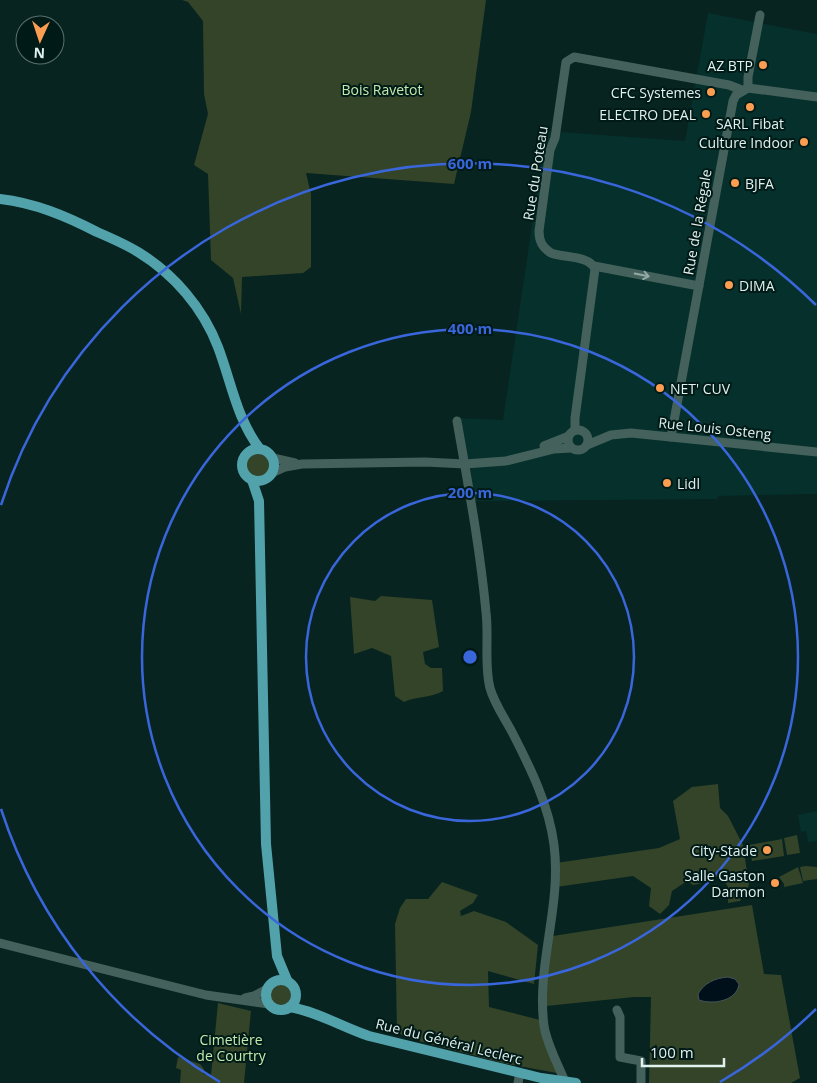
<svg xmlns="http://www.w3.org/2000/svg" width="817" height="1083" font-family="'Open Sans',sans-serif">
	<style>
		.built { fill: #06302c }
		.green { fill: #334429 }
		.water { fill: #00101b; stroke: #44545a }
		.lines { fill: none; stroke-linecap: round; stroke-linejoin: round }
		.minor { stroke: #44615c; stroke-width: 9 }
		.major { stroke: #52a2ac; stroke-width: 10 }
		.oneway { stroke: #92a9a5 }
		.ring { fill: none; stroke: #3a66db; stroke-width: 2.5 }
		.poi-dot { fill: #fb9e51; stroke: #001a17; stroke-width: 2 }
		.labels { text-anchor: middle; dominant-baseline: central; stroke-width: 4; stroke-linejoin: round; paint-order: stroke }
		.poi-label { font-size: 14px; fill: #e1f1ee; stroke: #001a17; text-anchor: end }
		.park-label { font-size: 14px; fill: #c4ebae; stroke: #001a17 }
		.street-label { font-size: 14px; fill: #e1f1ee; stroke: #001a17 }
		.centre { fill: #3a66db; stroke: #001a17; stroke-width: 2.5 }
		.ring-label { font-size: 15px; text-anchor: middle; font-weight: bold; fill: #3a66db; stroke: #001a17; stroke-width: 4; stroke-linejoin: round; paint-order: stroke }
	</style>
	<rect width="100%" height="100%" fill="#072420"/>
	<g class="built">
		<polygon points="708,13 817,34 817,494 718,496 717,499 474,501 459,418 503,420 546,131 685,141"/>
		<polygon points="817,811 817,841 808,842 806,831 801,832 798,815"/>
	</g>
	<g class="green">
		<polygon points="182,0 486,0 471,112 454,184 306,173 311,194 311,267 303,273 242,277 241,314 233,278 211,260 208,174 194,165 208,114 204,94 203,21 188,2"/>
		<circle cx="258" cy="465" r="12"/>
		<path d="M381 596 432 600 439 647 423 652 425 664 431 668H442L443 691C431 698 417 696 404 702L395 696 391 656 372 648 354 654 350 597 375 601Z"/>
		<path d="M718 784 720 808 728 816 743 845 749 885 740 901 728 903V887L721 876C708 877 706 884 693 885L687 881 672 891 669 905 660 914 649 906 651 888 633 876 556 887V863L659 848 680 839 673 801 692 787Z"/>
		<polygon points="797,835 800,853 787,855 784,838"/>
		<polygon points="782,839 784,856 752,861 749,845"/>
		<polygon points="806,866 817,867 817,879 803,881 800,867"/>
		<polygon points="798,867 803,883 784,887 784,884 779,877"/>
		<polygon points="442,882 478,895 473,903 460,911 461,916 474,911 506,922 538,945 534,984 488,971 489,1007 540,1020 557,1073 503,1063 407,1038 397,1032 395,924 400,908 406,899 428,899"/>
		<polygon points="752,905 764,974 781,975 800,1078 791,1083 649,1083 651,997 634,997 546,1006 545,980 553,936"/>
		<circle cx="281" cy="994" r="11"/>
		<polygon points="218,1003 251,1011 244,1083 180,1083 181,1070 176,1068 178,1057 200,1064 204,1069 203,1074 211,1075"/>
	</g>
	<path class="water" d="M728 977 735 979 739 984C737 1001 713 1005 699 1000L698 994C704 983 715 978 728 977Z"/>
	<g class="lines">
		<g class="minor">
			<polyline points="748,88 748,77 760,15"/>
			<polyline points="594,266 699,286"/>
			<path d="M457 421C468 484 480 548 486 612 489 636 484 666 490 688 494 703 504 717 512 732 530 767 549 805 554 845 562 906 536 965 544 1026 547 1045 558 1064 565 1082"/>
			<circle cx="578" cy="440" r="10"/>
			<path d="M575 430V418L595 269C589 255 564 258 551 253 542 247 539 241 539 231L550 150 555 138 566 62 574 57 729 85 742 90"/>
			<polyline points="671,437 733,101 736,95 748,88 817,97"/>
			<polyline points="587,445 611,435 631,433 817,452"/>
			<polyline points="544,446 569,436"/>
			<polyline points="273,458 295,463"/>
			<polyline points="272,473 285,467 302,464 425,462 465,464 506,461 554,449 571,448"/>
			<polyline points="0,943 206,995 269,1004"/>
			<polyline points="245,998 254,996 267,989"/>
			<polyline points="617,1010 620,1017 620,1057 641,1061 641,1083"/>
			<polyline points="518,1083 520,1073"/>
		</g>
		<g class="major">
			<path d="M0 199C35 203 66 216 97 232 111 238 125 244 138 252 174 274 203 308 218 347 231 381 237 420 260 449"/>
			<circle cx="258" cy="465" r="16"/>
			<polyline points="252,480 259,501 266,844 277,956 287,980"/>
			<circle cx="281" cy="995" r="15"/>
			<path d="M290 1007C318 1012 342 1027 369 1036L541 1078 576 1083"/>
		</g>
	</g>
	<defs><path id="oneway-shaft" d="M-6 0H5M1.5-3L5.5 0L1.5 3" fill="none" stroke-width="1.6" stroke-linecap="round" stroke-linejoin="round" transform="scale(1.25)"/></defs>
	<use class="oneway" href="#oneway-shaft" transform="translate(642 275) rotate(11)"/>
	<g class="ring">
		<circle cx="470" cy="657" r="164"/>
		<circle cx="470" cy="657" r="328"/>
		<path d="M816 1009A493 493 0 0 1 720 1082M220 1082A493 493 0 0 1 1 809M1 505A493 493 0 0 1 816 305"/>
	</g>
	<g class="poi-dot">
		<circle cx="763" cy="65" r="5"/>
		<circle cx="711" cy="92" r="5"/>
		<circle cx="750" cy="107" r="5"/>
		<circle cx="706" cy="114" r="5"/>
		<circle cx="804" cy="142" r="5"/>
		<circle cx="735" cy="183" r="5"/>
		<circle cx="729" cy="285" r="5"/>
		<circle cx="660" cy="388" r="5"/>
		<circle cx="667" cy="483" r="5"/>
		<circle cx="767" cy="850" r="5"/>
		<circle cx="775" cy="883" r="5"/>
	</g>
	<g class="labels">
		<g class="poi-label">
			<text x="753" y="65">AZ BTP</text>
			<text x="701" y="92">CFC Systemes</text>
			<text x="696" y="114">ELECTRO DEAL</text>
			<text x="750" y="123" text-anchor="middle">SARL Fibat</text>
			<text x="794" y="142">Culture Indoor</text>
			<text x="745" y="183" text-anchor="start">BJFA</text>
			<text x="739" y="285" text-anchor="start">DIMA</text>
			<text x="670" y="388" text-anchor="start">NET' CUV</text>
			<text x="677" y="483" text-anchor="start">Lidl</text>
			<text x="757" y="850">City-Stade</text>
			<text x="765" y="875">Salle Gaston<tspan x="765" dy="16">Darmon</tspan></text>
		</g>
		<g class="park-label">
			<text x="382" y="89">Bois Ravetot</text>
			<text x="231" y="1039">Cimetière<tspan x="231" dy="16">de Courtry</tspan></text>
		</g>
		<g class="street-label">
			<text transform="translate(535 173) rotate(-81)">Rue du Poteau</text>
			<text transform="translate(697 222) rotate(-80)">Rue de la Régale</text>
			<text transform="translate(715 428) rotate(6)">Rue Louis Osteng</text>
			<text transform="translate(449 1041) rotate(14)">Rue du Général Leclerc</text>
		</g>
	</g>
	<circle cx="470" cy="657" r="8" class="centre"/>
	<g class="ring-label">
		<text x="470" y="169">600 m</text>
		<text x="470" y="334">400 m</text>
		<text x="470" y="498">200 m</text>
	</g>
	<g transform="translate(40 40) rotate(183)"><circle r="24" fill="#001a17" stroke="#5a706d"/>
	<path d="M0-4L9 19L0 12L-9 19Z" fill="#fb9e51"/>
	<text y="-8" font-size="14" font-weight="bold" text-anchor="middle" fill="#e1f1ee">N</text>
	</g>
	<path d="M642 1058v8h82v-8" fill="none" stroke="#e1f1ee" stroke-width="2.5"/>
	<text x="650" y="1058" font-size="15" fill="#e1f1ee" stroke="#001a17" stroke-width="4" paint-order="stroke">100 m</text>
</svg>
